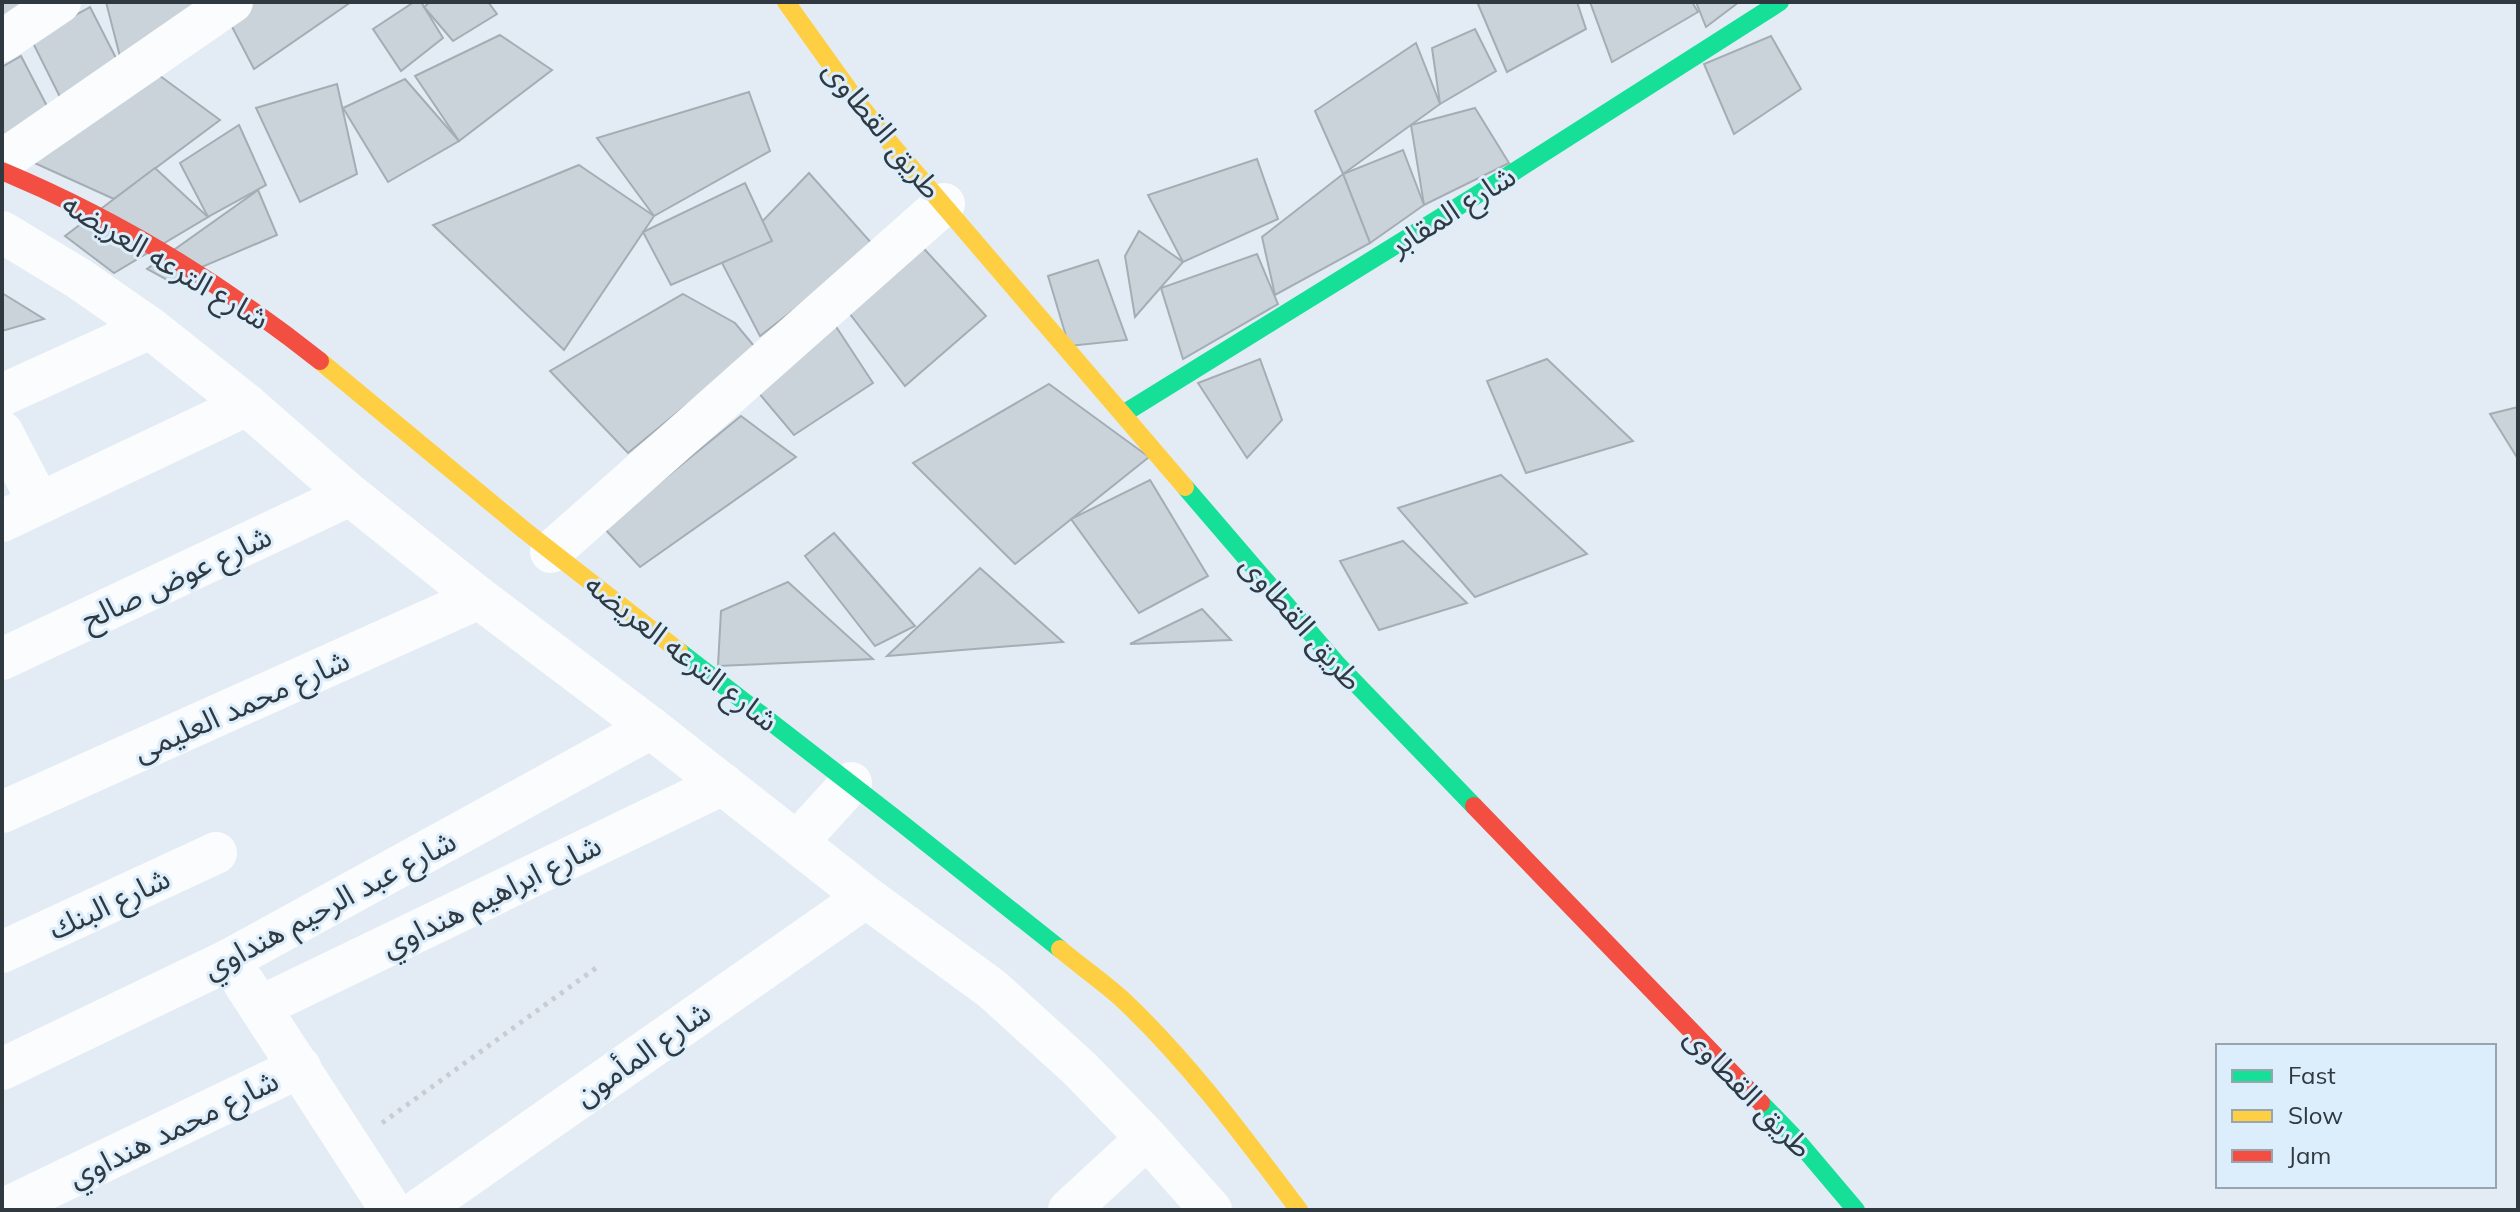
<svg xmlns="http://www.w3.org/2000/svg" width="2520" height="1212" font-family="Mulish,'Noto Sans Arabic',sans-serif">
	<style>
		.building { fill: #cbd3da; stroke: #a5adb4; stroke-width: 2 }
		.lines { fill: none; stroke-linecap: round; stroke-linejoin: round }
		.path { stroke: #c9cdd1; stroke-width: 5; stroke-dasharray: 4 6; stroke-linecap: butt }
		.street { stroke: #fbfcfd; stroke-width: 42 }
		.fast { stroke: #16e098; stroke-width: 18 }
		.slow { stroke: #ffcf43; stroke-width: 18 }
		.jam { stroke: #f24e42; stroke-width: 18 }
		.labels { text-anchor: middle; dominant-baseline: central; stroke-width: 6; stroke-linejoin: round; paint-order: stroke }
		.street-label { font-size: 30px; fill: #303940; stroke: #dcedfb }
	</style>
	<rect width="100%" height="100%" fill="#e3ecf4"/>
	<g class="building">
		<polygon points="2,2 34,2 2,24"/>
		<polygon points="106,2 200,2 125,76"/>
		<polygon points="253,2 351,2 254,69 228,19"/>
		<polygon points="414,2 421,2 443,38 401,71 373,29"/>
		<polygon points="430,2 488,2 497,14 453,41 424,7"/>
		<polygon points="1481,2 1577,2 1586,29 1507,72 1478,4"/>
		<polygon points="1590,2 1692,2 1698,12 1612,62"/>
		<polygon points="1696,2 1739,2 1706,27"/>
		<polygon points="90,7 118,62 63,103 31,39"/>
		<polygon points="1475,29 1496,71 1440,104 1432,48"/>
		<polygon points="500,35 552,70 459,141 415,76"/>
		<polygon points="1771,36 1801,89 1734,134 1704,64"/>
		<polygon points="1416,43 1440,104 1343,174 1315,111"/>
		<polygon points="21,56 48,108 2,140 2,67"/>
		<polygon points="156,73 220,120 114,199 28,160"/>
		<polygon points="405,79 459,141 388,182 343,108"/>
		<polygon points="337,84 357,174 300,202 256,108"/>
		<polygon points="749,92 770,151 654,216 597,138"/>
		<polygon points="1475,108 1509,163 1424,205 1411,125"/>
		<polygon points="239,125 266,185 208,217 180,163"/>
		<polygon points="1403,150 1424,205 1370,243 1343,174"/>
		<polygon points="1257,159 1278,219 1183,262 1148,195"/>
		<polygon points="579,165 654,216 564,350 433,225"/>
		<polygon points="155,168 208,217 114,273 65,236"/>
		<polygon points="809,173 875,247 760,336 722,263"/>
		<polygon points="1343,174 1370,243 1275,295 1262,237"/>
		<polygon points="745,183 772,241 671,285 643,232"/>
		<polygon points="258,190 277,235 169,281 147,269"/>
		<polygon points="1139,231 1183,262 1135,317 1125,256"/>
		<polygon points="915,239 986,316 905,386 850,314"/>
		<polygon points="1257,254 1278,304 1183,359 1161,288"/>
		<polygon points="1098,260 1127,340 1069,346 1048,276"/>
		<polygon points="2,293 44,319 2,331"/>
		<polygon points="683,294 735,323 754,346 734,366 628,453 550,371"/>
		<polygon points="833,322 873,383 794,435 752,385"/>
		<polygon points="1260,359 1282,420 1247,458 1198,383"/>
		<polygon points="1547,359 1633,441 1526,473 1487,381"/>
		<polygon points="1049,384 1149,457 1015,564 913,463"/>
		<polygon points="2518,407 2518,459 2490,414"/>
		<polygon points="741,416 796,457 640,567 604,528"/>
		<polygon points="1501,475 1587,554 1475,597 1398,508"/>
		<polygon points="1150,480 1208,576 1139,613 1071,519"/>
		<polygon points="834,533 915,626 875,646 805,556"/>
		<polygon points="1403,541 1467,603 1379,630 1340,561"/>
		<polygon points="980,568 1063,642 887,656"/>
		<polygon points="788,582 873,659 718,666 721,611"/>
		<polygon points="1202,609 1231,640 1130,644"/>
	</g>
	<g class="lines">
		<polyline class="path" points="382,1123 596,968"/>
		<g class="street">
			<polyline points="2,41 60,2"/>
			<polyline points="2,161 232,2"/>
			<polyline points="2,232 78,278 150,328 247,405 350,495 479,598 651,728 866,897 992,989 1079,1068 1147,1138 1211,1210"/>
			<polyline points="2,395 150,328"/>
			<polyline points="2,432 39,503"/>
			<polyline points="2,521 247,405"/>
			<polyline points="551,552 944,204"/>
			<polyline points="2,659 350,495"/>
			<polyline points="2,812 479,598"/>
			<polyline points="797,842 851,783"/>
			<polyline points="2,952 216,853"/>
			<polyline points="244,983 391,1210"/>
			<polyline points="260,1007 723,784"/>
			<polyline points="2,1069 229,960 651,728"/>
			<polyline points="2,1210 300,1067"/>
			<polyline points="419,1210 866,897"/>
			<polyline points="1069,1210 1147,1138"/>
		</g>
		<g class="fast">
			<polyline points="1123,414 1509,175 1780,2"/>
			<polyline points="1185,487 1338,665 1474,806"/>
			<polyline points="679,651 900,822 1060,949"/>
			<polyline points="1761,1103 1795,1138 1856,1210"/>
		</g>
		<g class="slow">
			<polyline points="786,2 859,104 891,144 1185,487"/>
			<polyline points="320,361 524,530 679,651"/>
			<path d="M1060 949C1080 966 1102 981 1122 999 1189 1062 1244 1137 1299 1210"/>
		</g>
		<g class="jam">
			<path d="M2 171C117 219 223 284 320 361"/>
			<polyline points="1474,806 1761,1103"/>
		</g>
	</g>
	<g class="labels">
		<g class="street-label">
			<text transform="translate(883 129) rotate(51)">طريق القطاوى</text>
			<text transform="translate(1452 210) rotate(-32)">شارع المقابر</text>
			<text transform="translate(166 261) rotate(31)">شارع الترعه العريضه</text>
			<text transform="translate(176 577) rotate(-25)">شارع عوض صالح</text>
			<text transform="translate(1302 622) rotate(49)">طريق القطاوى</text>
			<text transform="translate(682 652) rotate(38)">شارع الترعه العريضه</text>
			<text transform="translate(241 705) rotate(-24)">شارع محمد العليمى</text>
			<text transform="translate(491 895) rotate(-26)">شارع ابراهيم هنداوي</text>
			<text transform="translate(109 903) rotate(-25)">شارع البنك</text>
			<text transform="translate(329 904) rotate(-28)">شارع عبد الرحيم هنداوي</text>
			<text transform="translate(642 1053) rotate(-35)">شارع المأمون</text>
			<text transform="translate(1749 1092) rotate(46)">طريق القطاوى</text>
			<text transform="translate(173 1128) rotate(-26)">شارع محمد هنداوي</text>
		</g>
	</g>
	<rect width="2520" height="1212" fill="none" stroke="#303940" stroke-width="8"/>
	<rect x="2216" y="1044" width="280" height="144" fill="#dcedfb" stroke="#97a5b0" stroke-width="2"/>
	<rect x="2232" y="1070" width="40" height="12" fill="#16e098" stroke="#97a5b0" stroke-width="2"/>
	<text x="2288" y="1084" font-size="24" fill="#303940">Fast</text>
	<rect x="2232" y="1110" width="40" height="12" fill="#ffcf43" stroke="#97a5b0" stroke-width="2"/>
	<text x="2288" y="1124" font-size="24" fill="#303940">Slow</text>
	<rect x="2232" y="1150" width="40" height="12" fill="#f24e42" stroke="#97a5b0" stroke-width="2"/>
	<text x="2288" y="1164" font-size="24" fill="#303940">Jam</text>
</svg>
